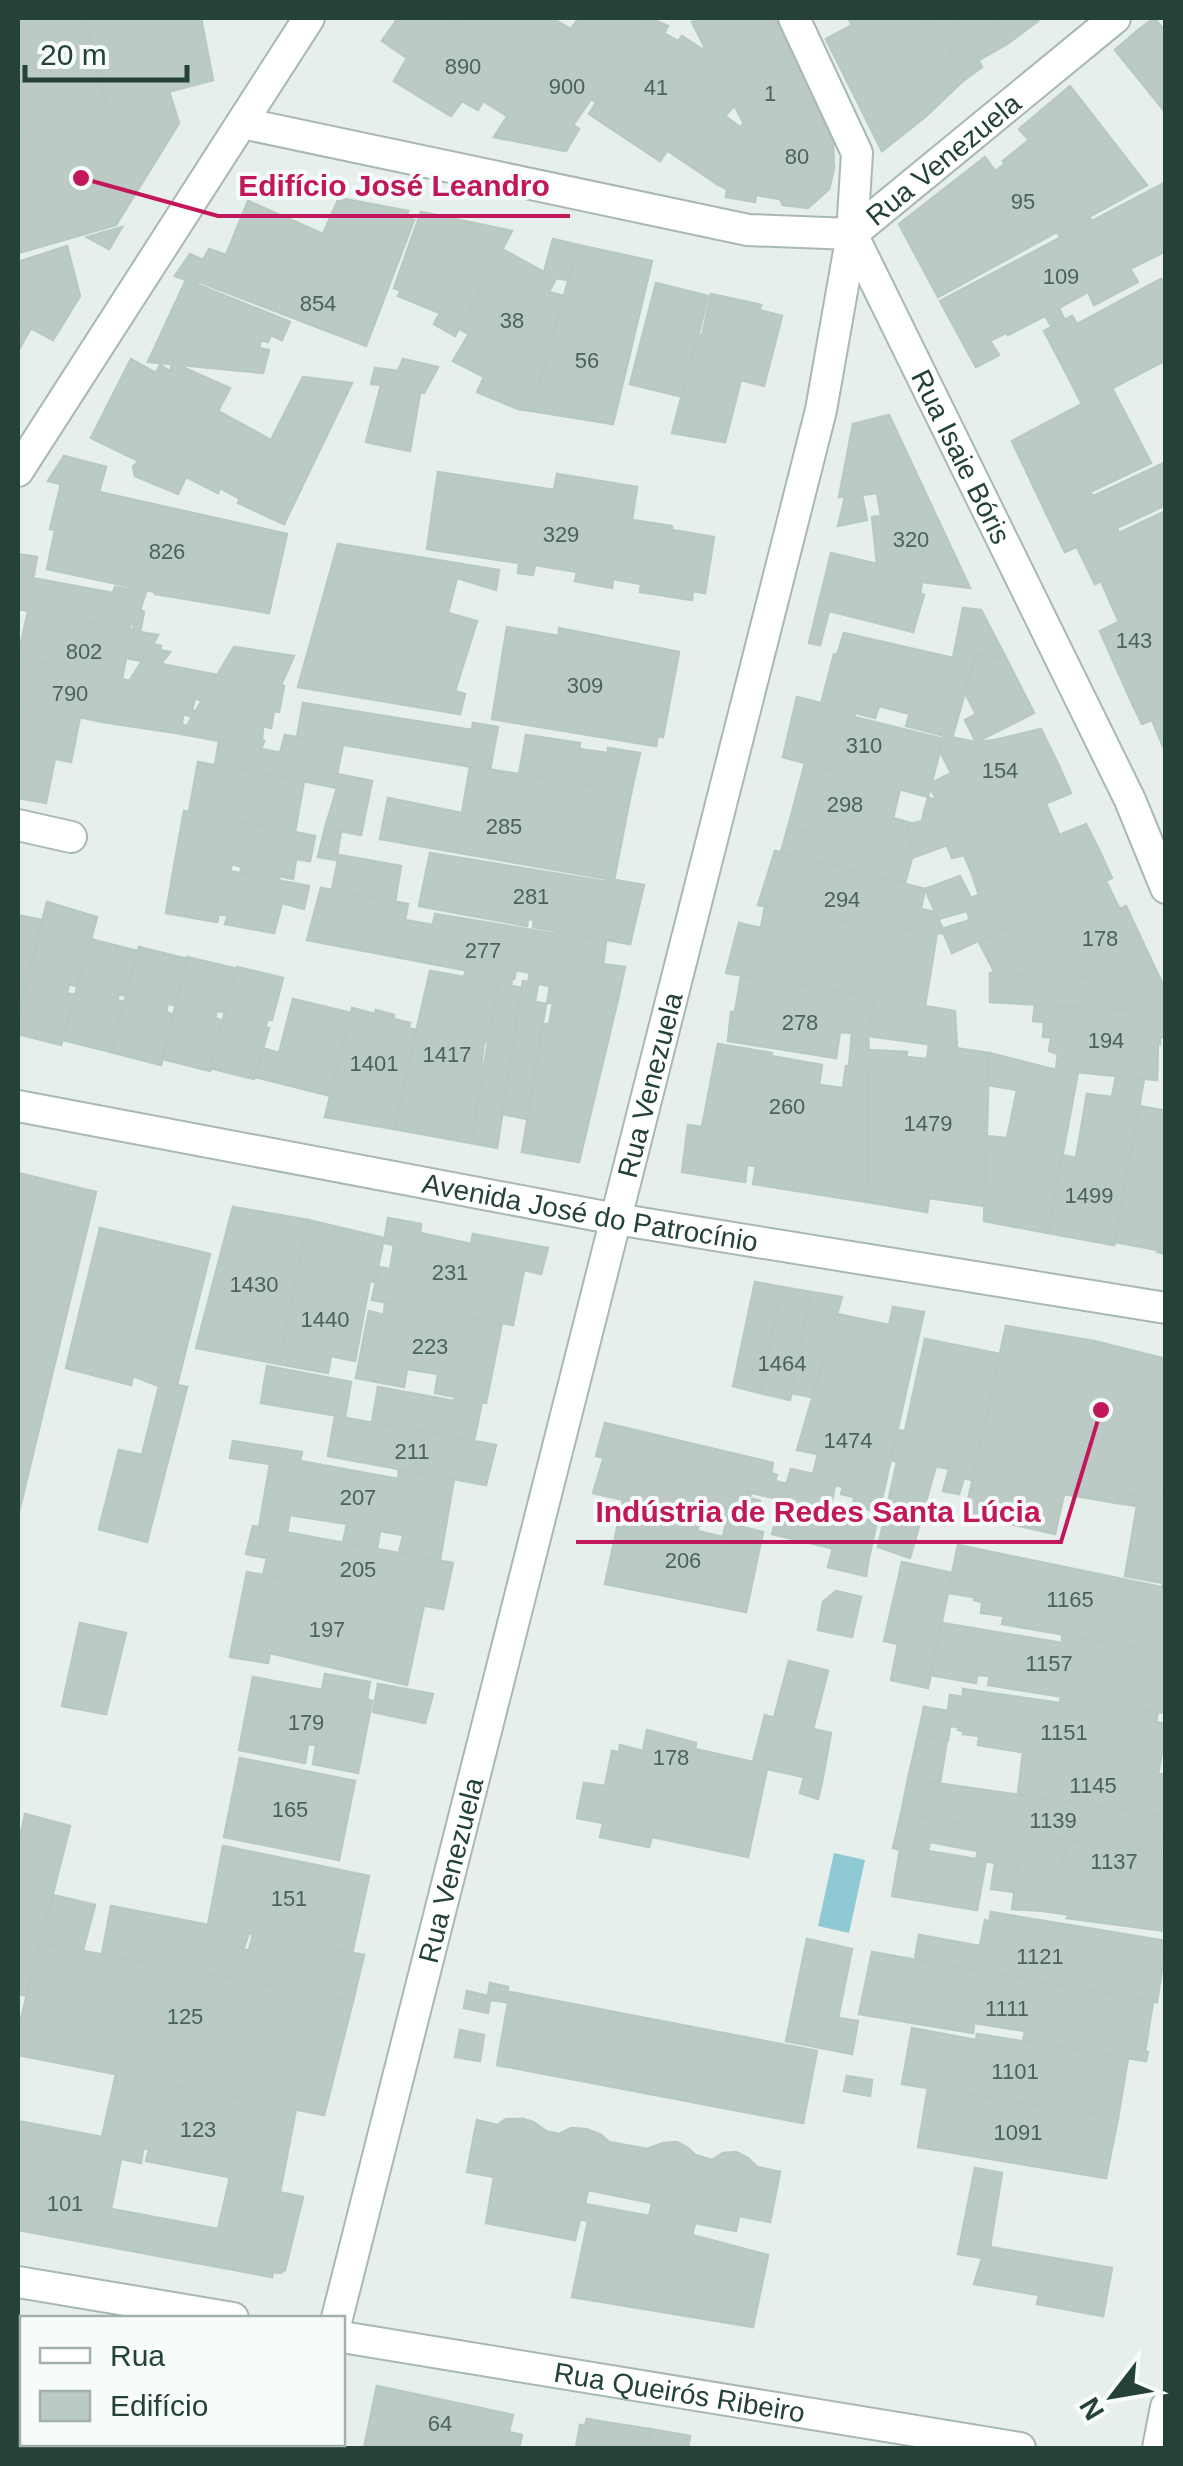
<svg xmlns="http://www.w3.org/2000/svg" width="1183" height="2466" font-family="Arial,sans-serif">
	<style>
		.water { fill: #8ec9d4 }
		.building { fill: #bbcac4; stroke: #b8c9c2; stroke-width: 2.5; fill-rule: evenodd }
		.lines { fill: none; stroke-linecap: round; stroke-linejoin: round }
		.minor-casing { stroke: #a8b8b2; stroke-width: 34 }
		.minor { stroke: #fff; stroke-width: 30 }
		.labels { text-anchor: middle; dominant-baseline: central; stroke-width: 8; stroke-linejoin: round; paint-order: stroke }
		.number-label { font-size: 22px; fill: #4a645c }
		.street-label { font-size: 28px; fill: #24423a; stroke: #f7fbf9 }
		.leader { fill: none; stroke: #c2185b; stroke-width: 4 }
		.callout-dot { fill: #c2185b; stroke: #f7fbf9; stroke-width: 4 }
		.callout-label { font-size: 30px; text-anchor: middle; font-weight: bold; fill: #c2185b; stroke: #f7fbf9; stroke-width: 8; stroke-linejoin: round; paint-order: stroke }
	</style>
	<rect width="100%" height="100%" fill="#e6efeb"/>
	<polygon class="water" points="834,1853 865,1860 849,1933 818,1926"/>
	<g class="building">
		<polygon points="18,18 86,18 107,108 18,131"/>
		<polygon points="86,18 201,18 213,80 107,108"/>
		<polygon points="398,18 429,18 432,20 434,18 449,18 535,73 507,116 483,101 478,110 462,101 451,116 394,81 407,58 382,41"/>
		<polygon points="449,18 551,18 571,29 579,18 650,18 596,102 591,99 573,125 579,129 566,151 494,137 535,73"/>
		<polygon points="650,18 668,26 664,33 678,41 682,36 703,50 704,47 717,72 670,141 665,149 667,151 660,161 589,114"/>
		<polygon points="703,18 776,18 779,22 706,50 692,22"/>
		<polygon points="848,18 925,18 933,32 940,27 964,80 925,117 882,151 826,39 852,25"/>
		<polygon points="925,18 956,18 982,67 964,80 940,27 933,32"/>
		<polygon points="956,18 992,18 1007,44 979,60"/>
		<polygon points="992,18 1036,18 1038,21 1007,44"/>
		<polygon points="1154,18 1166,32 1166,66 1137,31"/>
		<polygon points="779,22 794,58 725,87 706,50"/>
		<polygon points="1137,31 1166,66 1166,113 1115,50"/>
		<polygon points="794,58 816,100 747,130 725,87"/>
		<polygon points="717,72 734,106 725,116 740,127 738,130 749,142 717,184 665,149"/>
		<polygon points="1070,86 1147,185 1089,217 1092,221 1061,238 1057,232 938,297 899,224 985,157 995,171 1005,164 1003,161 1029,140 1019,129"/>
		<polygon points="169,91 179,123 116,225 18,253 18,131"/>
		<polygon points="816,100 833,143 834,169 829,189 808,208 783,205 747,130"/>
		<polygon points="744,123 747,130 780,199 756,195 755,202 726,197 727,189 717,184 749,142 738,130"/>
		<polygon points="1166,182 1166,251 1130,269 1138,282 1094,305 1088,292 1059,308 1065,321 1052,327 1045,316 1008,335 1006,333 990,341 999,355 976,367 940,301"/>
		<polygon points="339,198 408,211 406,217 414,220 366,346 197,281 196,284 290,322 282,340 271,335 268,342 261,340 259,348 269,350 263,373 148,362 186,280 175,276 190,254 203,260 209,249 226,255 248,201 323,234"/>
		<polygon points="421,212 512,231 455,336 434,324 440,313 398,296 401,291 394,288"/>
		<polygon points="122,227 109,249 87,237"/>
		<polygon points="553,239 578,245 568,280 556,278 549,292 564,296 532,411 518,409 477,392 484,377 453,361 469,334 461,330 502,249 544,272"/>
		<polygon points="578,245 652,261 613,424 532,411"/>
		<polygon points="67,246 80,296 53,340 18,321 18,262"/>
		<polygon points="1161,279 1166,287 1166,313 1063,367 1044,331 1072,316 1077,324"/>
		<polygon points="656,283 708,296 683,397 630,384"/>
		<polygon points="711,294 761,305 759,310 782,316 764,386 741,380 725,442 672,433 698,334 702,336"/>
		<polygon points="1166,313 1166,360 1082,404 1063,367"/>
		<polygon points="18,321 31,328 18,351"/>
		<polygon points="131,359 156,373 160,365 170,371 173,363 230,388 218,411 271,440 303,377 352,383 284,524 238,503 240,499 220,488 218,493 186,477 178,494 135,476 133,467 139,461 91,438"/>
		<polygon points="403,359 438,367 424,393 420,393 410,451 366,442 381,385 371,384 375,368 398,371"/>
		<polygon points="1112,388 1151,463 1046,513 1012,441"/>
		<polygon points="889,415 970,588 922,582 920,594 924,595 913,632 829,611 820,645 809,643 831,553 877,564 872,517 881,516 877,493 862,495 867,520 838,526 845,497 839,497 853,424"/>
		<polygon points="64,456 106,467 99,492 287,534 269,613 155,594 155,592 47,569 55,530 50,529 61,484 48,481"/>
		<polygon points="1166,462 1166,505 1065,552 1046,513 1088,492 1094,496"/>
		<polygon points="438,472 554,490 557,474 637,487 632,520 672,526 672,530 714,537 705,593 693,591 692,600 640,592 641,584 613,579 612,588 575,581 577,572 535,565 533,575 518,573 519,563 427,549"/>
		<polygon points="1166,511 1166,549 1095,584 1077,547 1117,528 1119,533"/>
		<polygon points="338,544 499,570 496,590 457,578 448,613 477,621 455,691 465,694 460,714 298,687"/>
		<polygon points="1166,549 1166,599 1119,622 1101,581"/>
		<polygon points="18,554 37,557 34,574 18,571"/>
		<polygon points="18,571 34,574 32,578 113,593 115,587 146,592 140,610 144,612 140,632 133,631 134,624 130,624 130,630 18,609"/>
		<polygon points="1166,599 1166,649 1118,672 1100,631"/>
		<polygon points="963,608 981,610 1005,656 998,658 976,654 952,738 906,726 910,714 879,706 875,718 821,704 834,654 837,655 844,633 953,658"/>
		<polygon points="28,611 133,631 158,635 143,661 126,658 122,679 18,657"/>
		<polygon points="507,627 559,636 559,628 679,652 663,737 658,736 656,746 492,719"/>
		<polygon points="153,644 161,646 160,650 170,652 161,664 217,675 202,701 195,698 192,710 195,711 192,717 183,714 182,724 187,727 182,734 103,722"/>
		<polygon points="234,647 294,656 281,685 284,686 279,712 274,711 271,728 263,726 262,741 264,741 261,749 281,753 274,775 215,765 219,741 182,734"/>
		<polygon points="1166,649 1166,684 1131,701 1118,672"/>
		<polygon points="976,654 998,658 1005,656 1034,713 976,742 965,720 976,714 965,693"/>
		<polygon points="18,657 122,679 130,681 103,722 18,704"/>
		<polygon points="1166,684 1166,744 1163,746 1152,720 1142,724 1131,701"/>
		<polygon points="797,697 855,712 854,717 943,739 928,797 783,757"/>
		<polygon points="303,703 472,730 473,723 498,727 490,770 297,737"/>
		<polygon points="18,704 80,717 71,762 18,751"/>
		<polygon points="1041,729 1059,766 946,815 944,811 924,812 928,798 937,799 930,788 931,783 951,773 940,751 944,736 976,742 995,740"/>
		<polygon points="285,735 343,745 337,774 372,781 361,835 325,828 337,788 274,775"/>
		<polygon points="526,735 580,743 579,749 608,753 608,748 640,753 631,793 519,774"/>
		<polygon points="18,751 55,758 46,803 18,798"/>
		<polygon points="198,762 304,781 295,832 189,812"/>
		<polygon points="805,763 900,789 893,818 910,823 907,825 911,843 908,857 788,827"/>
		<polygon points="470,766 631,793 614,880 380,839 388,798 462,813"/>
		<polygon points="1059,766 1071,793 947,845 912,858 908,857 911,843 907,825 922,821 924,812 944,811 946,815"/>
		<polygon points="1046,804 1059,834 971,871 964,855 952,858 947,845"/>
		<polygon points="184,811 315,836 310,861 296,859 293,879 279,876 279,880 240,873 242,867 232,864 230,871 175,861"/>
		<polygon points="1086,824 1100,852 981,907 938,919 925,889 960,876 971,898 979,895 971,871"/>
		<polygon points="788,827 912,858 905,883 781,852"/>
		<polygon points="325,828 341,832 336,860 318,857"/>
		<polygon points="775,851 925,889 921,909 935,912 945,934 843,921 758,905"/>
		<polygon points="1100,852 1112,878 952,953 942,929 970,920 967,911 981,907"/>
		<polygon points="430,853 608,882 609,879 644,885 630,944 533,927 534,920 528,919 527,926 419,906"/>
		<polygon points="339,855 401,866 395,902 332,890"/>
		<polygon points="175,861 309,886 304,909 282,903 274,933 225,924 228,916 219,914 217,922 166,913"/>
		<polygon points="1106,881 1120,910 993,969 979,942"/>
		<polygon points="321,888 408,904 405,920 433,925 435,914 557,934 557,931 606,941 603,964 625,967 618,999 528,982 530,973 516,970 514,979 512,979 307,940"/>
		<polygon points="47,902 97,917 78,987 69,984 67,993 75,995 61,1045 18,1034 18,1016"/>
		<polygon points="765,906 843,921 937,933 925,1006 955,1011 957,1048 868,1036 874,997 726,973 739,923 761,928"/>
		<polygon points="1126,906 1161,981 994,974 993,969"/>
		<polygon points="18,915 42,920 18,1016"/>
		<polygon points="90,939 137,951 126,996 119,994 117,1000 124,1002 111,1052 63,1040"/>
		<polygon points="139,947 187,959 176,1006 168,1003 166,1012 174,1015 161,1065 111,1052"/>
		<polygon points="187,957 237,969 225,1012 217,1011 215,1018 223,1021 210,1071 163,1059"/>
		<polygon points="237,967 283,978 272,1020 268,1019 265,1027 269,1028 254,1079 210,1068"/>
		<polygon points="466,970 499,976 488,1042 484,1042 481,1066 484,1067 471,1143 394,1129 430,971 464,977"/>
		<polygon points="990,973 1161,981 1166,989 1166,1012 990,1002"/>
		<polygon points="499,976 512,979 511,986 522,988 497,1148 471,1143"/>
		<polygon points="741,976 874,997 868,1036 870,1069 849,1066 852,1033 840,1032 836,1058 728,1041 731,1012 735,1012"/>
		<polygon points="523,981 538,984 535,1002 546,1004 527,1119 502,1114"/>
		<polygon points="550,986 618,999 579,1162 522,1152 543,1024 549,1024 553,1003 547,1003"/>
		<polygon points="293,999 351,1013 331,1096 255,1077 263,1048 279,1053"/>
		<polygon points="1035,1005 1166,1012 1166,1037 1160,1037 1160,1044 1158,1043 1157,1080 1056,1070 1058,1054 1049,1051 1051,1037 1043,1037 1044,1022 1033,1021"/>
		<polygon points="352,1008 375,1014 376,1010 394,1015 393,1019 410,1023 408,1028 416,1030 394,1129 325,1117"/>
		<polygon points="718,1044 772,1053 771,1056 822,1065 819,1085 843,1088 846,1066 870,1069 867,1202 753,1184 756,1166 747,1165 745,1182 682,1172 688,1125 702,1127"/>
		<polygon points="929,1044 989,1053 985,1206 929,1198 927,1212 867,1202 869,1050 907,1052 906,1057 927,1059"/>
		<polygon points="989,1053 1056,1070 1078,1072 1048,1233 984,1221 986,1136 1007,1138 1017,1090 988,1085"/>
		<polygon points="1116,1076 1144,1079 1115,1242 1114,1245 1048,1233 1062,1155 1076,1158 1087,1094 1112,1097"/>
		<polygon points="1139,1106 1166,1111 1166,1254 1157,1252 1158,1250 1115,1242"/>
		<polygon points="18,1173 96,1192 18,1516"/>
		<polygon points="233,1207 308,1220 279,1364 196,1348"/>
		<polygon points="388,1218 421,1224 420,1233 471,1244 473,1234 548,1248 541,1274 524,1270 513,1325 372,1300 379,1267 390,1269 394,1245 384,1243"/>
		<polygon points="308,1220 384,1238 375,1282 370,1281 355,1361 331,1356 328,1373 279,1364"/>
		<polygon points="100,1228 210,1254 177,1385 187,1387 147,1542 99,1529 119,1450 142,1455 159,1386 133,1376 131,1385 66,1368"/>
		<polygon points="755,1282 782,1287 760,1393 733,1386"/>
		<polygon points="782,1287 811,1292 790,1400 760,1393"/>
		<polygon points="811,1292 842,1297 812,1397 791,1393"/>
		<polygon points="385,1302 502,1323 486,1403 435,1393 438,1374 407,1369 404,1387 356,1378 369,1311 384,1315"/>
		<polygon points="893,1307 924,1312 879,1512 853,1506 854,1497 841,1494 843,1487 835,1485 830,1512 877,1522 869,1557 772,1534 791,1469 813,1474 818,1454 797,1450 837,1314 889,1325"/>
		<polygon points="1006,1326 1094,1341 1166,1359 1166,1482 1162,1499 1120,1493 1117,1503 1064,1494 1055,1534 965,1514"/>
		<polygon points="925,1339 1000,1354 972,1480 964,1478 959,1494 943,1491 949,1469 936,1466 910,1558 878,1547 897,1462 891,1460 898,1430 905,1431"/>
		<polygon points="267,1366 351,1382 345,1417 261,1403"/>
		<polygon points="378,1387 454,1401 455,1397 482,1402 474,1441 372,1422"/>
		<polygon points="335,1416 496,1445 486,1485 328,1456"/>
		<polygon points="605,1423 773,1463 771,1473 777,1475 775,1481 787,1484 782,1500 596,1456"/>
		<polygon points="233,1441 302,1452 300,1461 398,1479 399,1470 454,1479 440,1560 399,1553 403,1535 380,1531 377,1549 343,1542 347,1524 290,1515 287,1533 259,1527 270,1464 230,1458"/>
		<polygon points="604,1457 751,1493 749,1498 760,1501 754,1523 743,1520 742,1527 593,1493"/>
		<polygon points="1166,1482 1166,1588 1162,1588 1163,1583 1125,1576 1137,1506 1117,1503 1120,1493 1162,1499"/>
		<polygon points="623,1501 701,1517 697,1531 723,1537 726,1523 763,1532 746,1612 605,1584"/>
		<polygon points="253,1526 453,1563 443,1609 263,1575 267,1558 246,1554"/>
		<polygon points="958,1545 1166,1588 1166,1652 1002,1624 1004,1616 981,1613 982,1602 974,1600 974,1597 948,1593"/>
		<polygon points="833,1548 869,1557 866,1576 828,1567"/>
		<polygon points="902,1562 952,1573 928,1688 891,1680 898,1644 884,1641"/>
		<polygon points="247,1572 424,1605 407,1685 270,1653 268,1663 230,1657"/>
		<polygon points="836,1591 861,1597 852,1637 818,1630 823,1602"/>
		<polygon points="80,1623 126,1633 106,1714 62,1706"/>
		<polygon points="942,1623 1062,1643 1062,1635 1166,1652 1166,1713 988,1685 990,1676 977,1675 976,1683 930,1675"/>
		<polygon points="789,1661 828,1671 813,1729 831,1733 822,1782 818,1799 800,1793 804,1777 767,1769 748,1857 652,1837 649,1847 600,1837 603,1823 577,1818 584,1783 605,1786 612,1751 619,1752 620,1745 643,1751 647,1730 696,1743 695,1749 753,1762 765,1715 774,1718"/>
		<polygon points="325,1674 370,1682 367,1699 372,1701 358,1773 313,1764 316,1745 308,1744 305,1763 239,1750 253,1677 322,1690"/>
		<polygon points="378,1684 433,1694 425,1723 373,1712"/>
		<polygon points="963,1689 1060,1703 1061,1696 1158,1712 1156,1722 1166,1724 1166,1730 1158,1774 978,1745 979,1736 963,1734 964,1731 958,1730 959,1727 950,1726 948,1740 918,1735 924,1707 948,1711 950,1695 963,1697"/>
		<polygon points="918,1735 947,1740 940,1783 908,1779"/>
		<polygon points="1023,1752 1166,1775 1166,1816 1018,1794"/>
		<polygon points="240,1758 355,1781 339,1860 224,1837"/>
		<polygon points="908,1779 1166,1816 1161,1855 901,1814"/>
		<polygon points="25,1814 70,1826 27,1996 18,1994 18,1847"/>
		<path d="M901 1814 1068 1840 1061 1868 1019 1860 1015 1892 991 1889 995 1863 986 1861 977 1910 892 1896 900 1850 893 1848ZM930 1842 978 1851 976 1859 928 1851Z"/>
		<polygon points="1068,1840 1166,1855 1166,1887 1061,1868"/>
		<polygon points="223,1846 369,1876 352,1954 208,1925"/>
		<polygon points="1019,1860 1166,1887 1166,1931 1067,1918 1070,1915 1044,1911 1012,1909"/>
		<polygon points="53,1895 95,1905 83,1950 40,1943"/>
		<polygon points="111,1906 249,1933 243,1950 249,1950 253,1934 364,1955 353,2001 102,1954"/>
		<polygon points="991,1912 1166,1941 1157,2002 915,1959 919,1935 980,1946 985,1920 989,1922"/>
		<polygon points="807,1939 852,1949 838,2018 858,2021 852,2054 786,2041"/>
		<polygon points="40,1943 353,2001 324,2115 18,2055 18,2031"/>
		<polygon points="872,1952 1153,2002 1145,2052 1148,2052 1146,2061 1023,2041 1025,2031 974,2023 973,2033 859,2014"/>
		<polygon points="490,1983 508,1987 506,2002 490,2000 488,2013 464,2008 467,1991 488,1996"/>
		<polygon points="510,1992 817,2051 803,2123 497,2065"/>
		<polygon points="912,2028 976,2040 977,2034 1128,2058 1118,2118 902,2084"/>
		<polygon points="460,2030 484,2035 480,2061 455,2057"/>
		<polygon points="116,2074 296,2109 280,2192 229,2182 229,2177 146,2161 149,2149 131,2146 130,2148 143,2150 141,2163 18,2138 18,2121 102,2137"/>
		<polygon points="847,2076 872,2080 870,2096 844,2091"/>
		<polygon points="928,2088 1118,2118 1106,2178 918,2147"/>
		<path d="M506 2119H523L533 2122 546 2131 559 2134 571 2128 586 2129 600 2134 609 2142 647 2149 663 2143 677 2142 688 2148 695 2155 712 2160 723 2153 736 2152 748 2158 757 2167 780 2172 770 2222 739 2216 736 2231 695 2223 692 2235 768 2255 753 2327 572 2297 588 2221 580 2219 575 2240 486 2223 494 2177 467 2172 477 2120 497 2125ZM588 2190 652 2203 649 2216 585 2204Z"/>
		<polygon points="18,2138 121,2159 111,2209 218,2229 229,2182 303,2197 285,2270 280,2273 273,2272 272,2277 18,2230"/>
		<polygon points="975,2168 1002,2173 990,2247 1112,2268 1103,2316 1037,2304 1039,2295 974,2284 982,2258 958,2254"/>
		<polygon points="377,2386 513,2415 509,2432 522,2435 519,2448 364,2448"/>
		<polygon points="18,2394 22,2395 22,2444 77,2444 75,2448 18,2448"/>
		<polygon points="587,2419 611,2423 606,2448 576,2448 580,2425 585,2425"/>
		<polygon points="611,2423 650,2429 647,2448 606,2448"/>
		<polygon points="650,2429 690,2436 688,2448 647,2448"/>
		<polygon points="77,2444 131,2444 129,2448 75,2448"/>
		<polygon points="162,2444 201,2444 200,2448 161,2448"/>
		<polygon points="201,2444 250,2444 249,2448 200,2448"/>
	</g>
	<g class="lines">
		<defs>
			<g id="minor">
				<polyline points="242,123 748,230 852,234"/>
				<path id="s1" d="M852 234 1130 800 1166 888"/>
				<path id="s2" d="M852 234 1115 18"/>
				<polyline points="18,471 309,18"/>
				<polyline points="18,825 71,837"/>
				<path id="s3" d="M18 1106 616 1219 1166 1308"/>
				<polyline points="18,2282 233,2318"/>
				<path id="s4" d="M337 2318 821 410 852 234 857 153 794 18"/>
				<path id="s5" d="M342 2337 1020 2448"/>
				<polyline points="301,2448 303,2444"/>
				<polyline points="1158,2448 1166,2407"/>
			</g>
		</defs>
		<use href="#minor" class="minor-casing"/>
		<use href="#minor" class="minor"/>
	</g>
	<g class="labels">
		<g class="number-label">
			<text x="463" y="66">890</text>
			<text x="567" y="86">900</text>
			<text x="656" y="87">41</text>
			<text x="770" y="93">1</text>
			<text x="797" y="156">80</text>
			<text x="1023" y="201">95</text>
			<text x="1061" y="276">109</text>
			<text x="318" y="303">854</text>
			<text x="512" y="320">38</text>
			<text x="587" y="360">56</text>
			<text x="561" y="534">329</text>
			<text x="911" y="539">320</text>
			<text x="167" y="551">826</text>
			<text x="1134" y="640">143</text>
			<text x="84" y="651">802</text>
			<text x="585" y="685">309</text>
			<text x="70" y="693">790</text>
			<text x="864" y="745">310</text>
			<text x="1000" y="770">154</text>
			<text x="845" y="804">298</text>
			<text x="504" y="826">285</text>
			<text x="531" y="896">281</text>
			<text x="842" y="899">294</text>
			<text x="1100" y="938">178</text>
			<text x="483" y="950">277</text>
			<text x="800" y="1022">278</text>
			<text x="1106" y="1040">194</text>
			<text x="447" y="1054">1417</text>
			<text x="374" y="1063">1401</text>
			<text x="787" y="1106">260</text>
			<text x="928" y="1123">1479</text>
			<text x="1089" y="1195">1499</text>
			<text x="450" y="1272">231</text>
			<text x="254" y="1284">1430</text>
			<text x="325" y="1319">1440</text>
			<text x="430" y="1346">223</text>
			<text x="782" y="1363">1464</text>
			<text x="848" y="1440">1474</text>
			<text x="412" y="1451">211</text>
			<text x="358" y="1497">207</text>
			<text x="683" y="1560">206</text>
			<text x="358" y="1569">205</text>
			<text x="1070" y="1599">1165</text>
			<text x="327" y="1629">197</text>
			<text x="1049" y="1663">1157</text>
			<text x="306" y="1722">179</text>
			<text x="1064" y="1732">1151</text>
			<text x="671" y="1757">178</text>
			<text x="1093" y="1785">1145</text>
			<text x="290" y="1809">165</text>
			<text x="1053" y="1820">1139</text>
			<text x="1114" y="1861">1137</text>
			<text x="289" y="1898">151</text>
			<text x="1040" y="1956">1121</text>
			<text x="1007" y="2008">1111</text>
			<text x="185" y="2016">125</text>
			<text x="1015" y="2071">1101</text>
			<text x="198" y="2129">123</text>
			<text x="1018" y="2132">1091</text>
			<text x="65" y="2203">101</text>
			<text x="440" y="2423">64</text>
		</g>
		<g class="street-label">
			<text stroke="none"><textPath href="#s2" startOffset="118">Rua Venezuela</textPath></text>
			<text stroke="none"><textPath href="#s1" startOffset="248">Rua Isaie Bóris</textPath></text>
			<text stroke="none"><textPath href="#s4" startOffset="1272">Rua Venezuela</textPath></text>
			<text stroke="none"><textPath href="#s3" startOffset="582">Avenida José do Patrocínio</textPath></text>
			<text stroke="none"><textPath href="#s4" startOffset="462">Rua Venezuela</textPath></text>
			<text stroke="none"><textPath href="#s5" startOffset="342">Rua Queirós Ribeiro</textPath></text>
		</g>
	</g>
	<path class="leader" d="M81 178L218 216H570M1101 1410L1061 1542H576"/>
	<g class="callout-dot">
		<circle cx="81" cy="178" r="10"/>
		<circle cx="1101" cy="1410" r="10"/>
	</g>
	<g class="callout-label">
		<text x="394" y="196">Edifício José Leandro</text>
		<text x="818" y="1522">Indústria de Redes Santa Lúcia</text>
	</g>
	<rect width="1183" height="2466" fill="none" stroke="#24423a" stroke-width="40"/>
	<rect x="20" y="2316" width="325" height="130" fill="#f7fbf9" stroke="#a3b1ad" stroke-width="2.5"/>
	<rect x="40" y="2348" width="50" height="15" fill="#ffffff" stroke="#a3b1ad" stroke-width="2.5"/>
	<text x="110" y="2366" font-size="30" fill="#24423a">Rua</text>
	<rect x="40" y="2391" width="50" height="30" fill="#bbcac4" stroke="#a3b1ad" stroke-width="2.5"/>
	<text x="110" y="2416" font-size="30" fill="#24423a">Edifício</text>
	<g transform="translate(1113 2396) rotate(239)" stroke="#f7fbf9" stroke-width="8" paint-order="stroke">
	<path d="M0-8L18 38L0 25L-18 38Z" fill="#24423a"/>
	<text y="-15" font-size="28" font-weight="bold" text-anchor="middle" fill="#24423a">N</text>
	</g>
	<path d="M25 65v15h162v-15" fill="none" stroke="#24423a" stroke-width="5"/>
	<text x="40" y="65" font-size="30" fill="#24423a" stroke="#f7fbf9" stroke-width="8" paint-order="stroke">20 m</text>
</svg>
